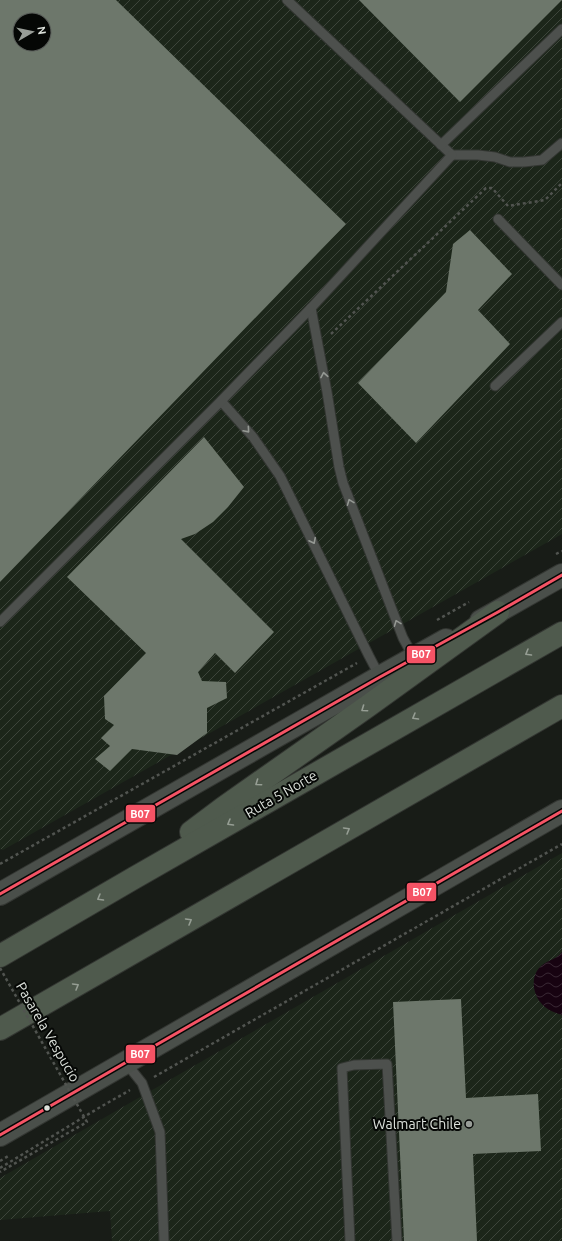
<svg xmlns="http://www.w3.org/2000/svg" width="562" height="1241" font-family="Ubuntu,sans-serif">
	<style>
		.industrial { fill: url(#industrial-furrows); fill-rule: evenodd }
		.water { fill: url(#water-waves) }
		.building { fill: #6d776b; fill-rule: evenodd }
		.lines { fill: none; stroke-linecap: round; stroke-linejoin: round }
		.lane-casing { stroke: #333632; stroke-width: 11 }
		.secondary-casing { stroke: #333632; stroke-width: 24 }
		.highway-casing { stroke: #333632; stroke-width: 24 }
		.path { stroke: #515450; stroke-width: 2.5; stroke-dasharray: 3 3; stroke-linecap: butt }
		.lane { stroke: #4d504d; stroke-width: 9 }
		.secondary { stroke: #4a4f4a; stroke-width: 22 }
		.highway { stroke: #4f5a4d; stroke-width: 22 }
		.path-bridge { stroke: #515450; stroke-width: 2.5; stroke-dasharray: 3 3; stroke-linecap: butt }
		.bus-1-casing { stroke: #050705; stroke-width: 6 }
		.bus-1 { stroke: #f55365; stroke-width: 3 }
		.oneway { stroke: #959994 }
		.oneway2 { stroke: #969e94 }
		.bus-dot { fill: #dde2dc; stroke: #050705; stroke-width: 1.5 }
		.poi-dot { fill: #989d97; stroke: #050705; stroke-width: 1.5 }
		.labels { text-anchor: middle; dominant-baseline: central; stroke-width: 4; stroke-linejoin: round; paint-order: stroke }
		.street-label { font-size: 14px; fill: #dde2dc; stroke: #050705 }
		.poi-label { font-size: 14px; fill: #dde2dc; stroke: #050705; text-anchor: end }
		.line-badge { stroke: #050705; stroke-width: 1.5 }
		.badge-label { font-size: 11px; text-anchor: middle; font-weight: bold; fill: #fff }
	</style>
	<defs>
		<pattern id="industrial-furrows" width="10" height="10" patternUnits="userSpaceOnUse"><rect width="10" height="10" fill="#1c261a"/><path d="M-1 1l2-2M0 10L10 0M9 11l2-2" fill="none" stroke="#3d453b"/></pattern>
		<pattern id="water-waves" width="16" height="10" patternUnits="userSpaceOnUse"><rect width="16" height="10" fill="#170311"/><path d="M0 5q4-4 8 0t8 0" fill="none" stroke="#382733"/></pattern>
	</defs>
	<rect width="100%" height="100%" fill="#181c17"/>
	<g class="industrial">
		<path d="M0 0H562V534L3 850 0 849ZM20 20H44V44H20Z"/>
		<polygon points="562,853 562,1241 112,1241 110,1211 0,1220 0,1178"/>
	</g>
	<path class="water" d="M562 952V1015C556 1013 550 1011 545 1007 533 997 529 977 541 966 548 960 557 959 562 952Z"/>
	<g class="building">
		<path d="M0 0H116L346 224 0 582ZM20 20H44V44H20Z"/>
		<polygon points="359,0 562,0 460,102"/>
		<polygon points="470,230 512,274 478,310 510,344 416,443 358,383 446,292 453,244"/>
		<polygon points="204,437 244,487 228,507 213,522 195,534 181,539 274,632 235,673 215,653 198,672 202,681 226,682 227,698 207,708 207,733 177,755 132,749 110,771 95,759 110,746 101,738 114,725 105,719 104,696 146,653 67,577"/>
		<polygon points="461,999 466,1098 538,1094 541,1151 473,1154 477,1241 404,1241 393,1002"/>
	</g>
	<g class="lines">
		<defs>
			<g id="lane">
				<polyline points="287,0 452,155 478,155 495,157 510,162 524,162 542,160 562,143"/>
				<polyline points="441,145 562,29"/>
				<polyline points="498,219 562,285"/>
				<polyline points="311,308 327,392 339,467 343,483 403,638 414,658"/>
				<polyline points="495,386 562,322"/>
				<polyline points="221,401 253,437 280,476 369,656 380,677"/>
				<polyline points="0,622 221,401 311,308 452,155"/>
				<polyline points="126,1063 142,1083 160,1132 164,1241"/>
				<polyline points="350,1241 342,1068 354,1065 387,1064 397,1241"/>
			</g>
			<g id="secondary">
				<polyline points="481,621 562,575"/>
				<polyline points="0,894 380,677 446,640"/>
				<polyline points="0,1135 562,811"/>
			</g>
			<g id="highway">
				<polyline points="191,832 223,808 368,706 498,612"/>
				<polyline points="0,956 134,878 562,633"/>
				<polyline points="0,1029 562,706"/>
			</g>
		</defs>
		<use href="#lane" class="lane-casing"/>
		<use href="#secondary" class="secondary-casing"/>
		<use href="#highway" class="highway-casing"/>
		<g class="path">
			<polyline points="331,334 486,188 492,188 508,206 545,200 562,183"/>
			<polyline points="556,554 562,551"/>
			<polyline points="437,620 469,602"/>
			<polyline points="0,864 357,663"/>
			<polyline points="154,1077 562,844"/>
			<polyline points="0,1161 10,1155"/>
			<polyline points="0,1168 97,1109 130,1090"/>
		</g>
		<use href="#lane" class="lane"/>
		<use href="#secondary" class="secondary"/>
		<use href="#highway" class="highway"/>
		<polyline class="path-bridge" points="0,968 87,1122 0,1172"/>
		<defs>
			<g id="bus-1">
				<polyline points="0,894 380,677 498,612 562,575"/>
				<polyline points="0,1135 562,811"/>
			</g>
		</defs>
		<use href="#bus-1" class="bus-1-casing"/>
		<use href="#bus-1" class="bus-1"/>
	</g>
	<defs><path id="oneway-chevron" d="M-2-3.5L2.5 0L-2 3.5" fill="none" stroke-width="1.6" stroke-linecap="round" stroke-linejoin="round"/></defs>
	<g class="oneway">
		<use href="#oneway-chevron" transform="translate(324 375) rotate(-100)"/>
		<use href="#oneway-chevron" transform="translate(247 430) rotate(49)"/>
		<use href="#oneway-chevron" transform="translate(350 502) rotate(-111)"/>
		<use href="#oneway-chevron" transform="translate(313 541) rotate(64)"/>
		<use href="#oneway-chevron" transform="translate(397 623) rotate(-111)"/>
	</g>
	<g class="oneway2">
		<use href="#oneway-chevron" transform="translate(528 653) rotate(150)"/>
		<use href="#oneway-chevron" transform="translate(364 709) rotate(145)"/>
		<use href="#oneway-chevron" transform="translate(415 717) rotate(150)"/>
		<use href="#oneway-chevron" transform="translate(258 783) rotate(145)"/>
		<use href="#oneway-chevron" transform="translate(230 823) rotate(150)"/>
		<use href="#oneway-chevron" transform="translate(347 830) rotate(-30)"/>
		<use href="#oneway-chevron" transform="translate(100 898) rotate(150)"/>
		<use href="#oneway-chevron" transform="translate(189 921) rotate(-30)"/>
		<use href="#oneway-chevron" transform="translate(76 986) rotate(-30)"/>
	</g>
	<circle class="bus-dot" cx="47" cy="1108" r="3.5"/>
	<circle class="poi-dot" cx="469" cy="1124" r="4"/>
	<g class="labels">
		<g class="street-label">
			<text transform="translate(281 794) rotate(-30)">Ruta 5 Norte</text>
			<text transform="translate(48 1032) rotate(60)">Pasarela Vespucio</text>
		</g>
		<g class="poi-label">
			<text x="461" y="1124">Walmart Chile</text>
		</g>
	</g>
	<g class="line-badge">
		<rect x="406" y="645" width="30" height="19" rx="4" fill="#f55365"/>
		<rect x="125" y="804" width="31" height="19" rx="4" fill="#f55365"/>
		<rect x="406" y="882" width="31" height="20" rx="4" fill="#f55365"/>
		<rect x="125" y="1044" width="31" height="20" rx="4" fill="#f55365"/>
	</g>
	<g class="badge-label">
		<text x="421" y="658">B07</text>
		<text x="140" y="818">B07</text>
		<text x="422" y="896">B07</text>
		<text x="140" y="1058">B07</text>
	</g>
	<g transform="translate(32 32) rotate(81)"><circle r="19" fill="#050705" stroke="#5b5f5b"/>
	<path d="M0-3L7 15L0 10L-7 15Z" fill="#989d97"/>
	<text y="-6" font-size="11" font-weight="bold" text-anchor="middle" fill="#dde2dc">N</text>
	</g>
</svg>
